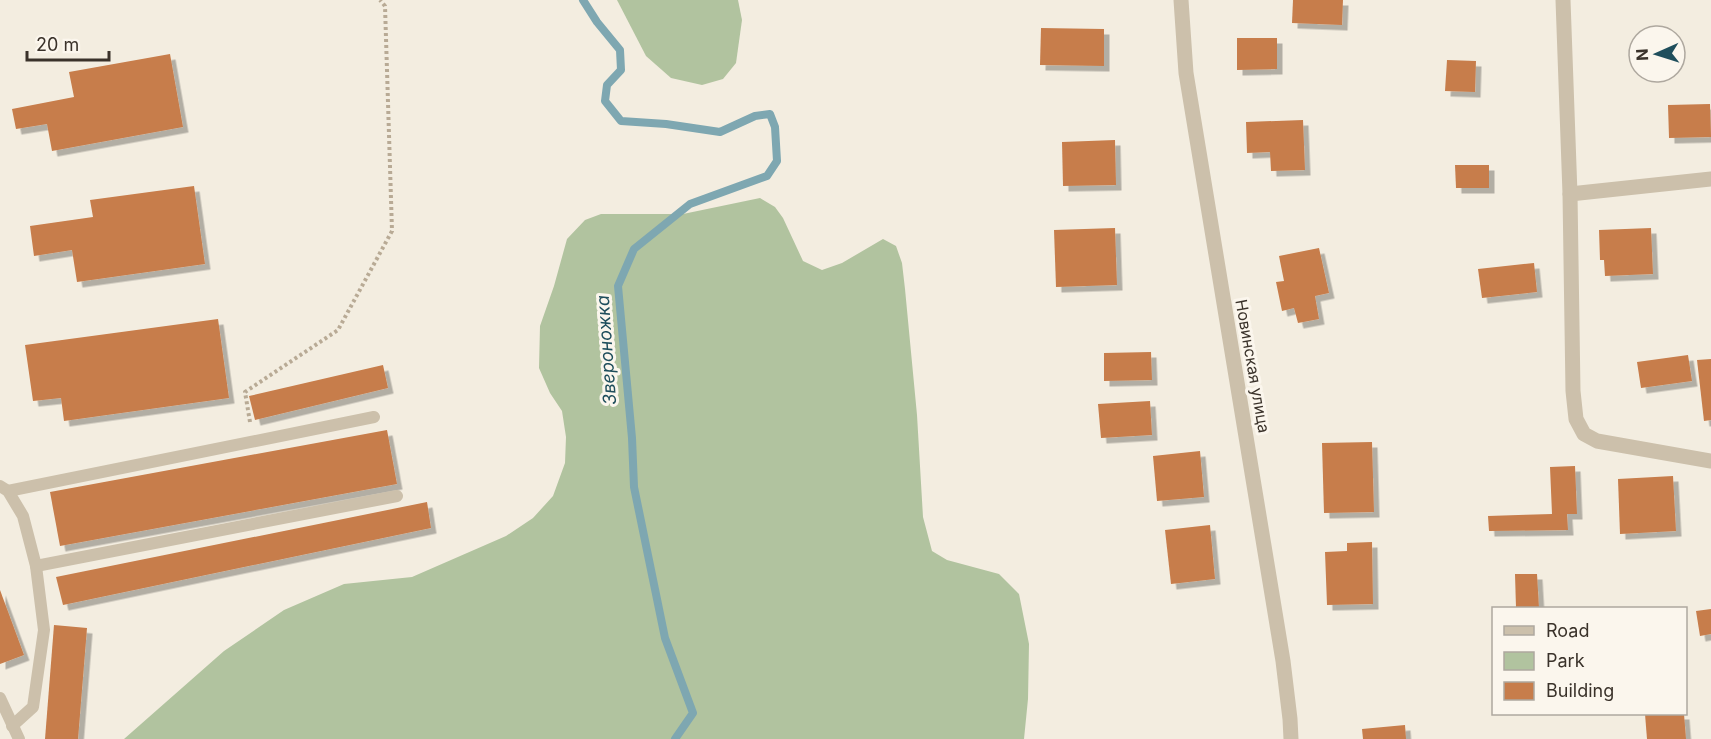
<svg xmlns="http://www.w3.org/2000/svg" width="1711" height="739" font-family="Inter,sans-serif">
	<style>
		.green { fill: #b1c39f }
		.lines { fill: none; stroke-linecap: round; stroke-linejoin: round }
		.stream { stroke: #7ea7b1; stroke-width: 8 }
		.building { fill: #c77d4b; filter: url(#shadow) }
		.path { stroke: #b8aa95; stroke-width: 4; stroke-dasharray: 3 3; stroke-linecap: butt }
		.service { stroke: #ccc0ab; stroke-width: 12 }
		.minor { stroke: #ccc0ab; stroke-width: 15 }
		.labels { text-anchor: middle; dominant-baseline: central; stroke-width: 6; stroke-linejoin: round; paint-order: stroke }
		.street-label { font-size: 16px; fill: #3a322a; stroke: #fbf6ed }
		.water-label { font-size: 18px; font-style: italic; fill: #1f4e5c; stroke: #fbf6ed }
	</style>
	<defs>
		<filter id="shadow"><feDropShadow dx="5.5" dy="5.5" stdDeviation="0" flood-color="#0004"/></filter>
	</defs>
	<rect width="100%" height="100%" fill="#f3ede0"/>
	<g class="green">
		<polygon points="617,0 738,0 742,20 736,63 723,79 702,85 671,78 646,56"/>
		<polygon points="760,198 775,207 783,218 803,261 822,270 842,263 883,239 896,246 902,263 905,289 917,415 923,517 932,551 947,560 999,574 1019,594 1029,644 1028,699 1024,739 124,739 224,651 284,610 344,584 412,577 506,536 533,518 553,496 565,463 566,437 562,411 550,393 539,368 540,326 554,286 567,239 585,220 601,214 683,214"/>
	</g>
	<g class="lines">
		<polyline class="stream" points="583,0 597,22 620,50 621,70 607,85 605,101 621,121 666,124 720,132 755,116 770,114 775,127 777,161 767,176 690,204 634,249 618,286 632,438 634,487 665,638 693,713 675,739"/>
	</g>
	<g class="building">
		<polygon points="1293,0 1343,0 1342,25 1292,23"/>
		<polygon points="1041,28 1104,29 1104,66 1040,65"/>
		<polygon points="1237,38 1277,38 1277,69 1237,70"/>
		<polygon points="170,54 183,127 52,151 47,124 16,129 12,109 74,97 69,72"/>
		<polygon points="1447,60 1476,61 1475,92 1445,91"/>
		<polygon points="1710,104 1711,137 1669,138 1668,105"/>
		<polygon points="1303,120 1305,170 1271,171 1270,152 1247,153 1246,122"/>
		<polygon points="1115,140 1116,185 1063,186 1062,142"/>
		<polygon points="1455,165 1489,165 1489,188 1456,188"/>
		<polygon points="194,186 205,264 77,282 72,250 34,256 30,226 93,217 90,200"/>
		<polygon points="1115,228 1117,285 1056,287 1054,230"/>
		<polygon points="1651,228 1653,274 1605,276 1604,260 1600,260 1599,230"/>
		<polygon points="1319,248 1329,293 1315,296 1319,319 1298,323 1294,308 1282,311 1276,282 1284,281 1279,256"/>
		<polygon points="1534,263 1537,292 1482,298 1478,269"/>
		<polygon points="218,319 229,398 64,421 61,398 33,401 25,345"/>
		<polygon points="1151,352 1152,380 1104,381 1104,353"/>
		<polygon points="1688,355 1692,381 1641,388 1637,362"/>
		<polygon points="1711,359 1711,420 1704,421 1697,360"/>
		<polygon points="383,365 388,388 255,420 249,396"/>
		<polygon points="1150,401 1152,435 1101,438 1098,404"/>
		<polygon points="387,430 397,484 60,546 50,492"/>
		<polygon points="1372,442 1374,512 1324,513 1322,443"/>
		<polygon points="1200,451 1204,497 1157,501 1153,456"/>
		<polygon points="1575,466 1577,514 1567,514 1568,530 1489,531 1488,516 1552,514 1550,467"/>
		<polygon points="1673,476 1676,531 1620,534 1618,479"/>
		<polygon points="427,502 431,528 63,605 56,577"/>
		<polygon points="1210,525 1215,579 1171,584 1165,530"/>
		<polygon points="1372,542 1373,604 1327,605 1325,552 1347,551 1347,543"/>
		<polygon points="1515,574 1537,574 1539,608 1516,608"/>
		<polygon points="0,590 24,655 0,664"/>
		<polygon points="1711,609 1711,634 1700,636 1696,611"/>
		<polygon points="54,625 87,628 78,739 45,739"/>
		<polygon points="1645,714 1684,714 1686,739 1647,739"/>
		<polygon points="1405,725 1406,739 1363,739 1362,729"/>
	</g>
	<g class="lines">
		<polyline class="path" points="250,422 245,392 338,330 392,231 385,6 380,0"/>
		<g class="service">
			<polyline points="0,486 8,491 23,516 36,566 44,630 33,707 12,726"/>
			<polyline points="8,491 374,417"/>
			<polyline points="36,566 397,496"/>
			<polyline points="0,698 19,739"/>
		</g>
		<g class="minor">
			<polyline points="1181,0 1186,73 1283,661 1290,719 1291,739"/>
			<polyline points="1563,0 1570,194 1573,391 1576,419 1584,434 1597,441 1711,461"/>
			<polyline points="1570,194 1711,179"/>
		</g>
	</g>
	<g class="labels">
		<g class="street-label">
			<text transform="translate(1253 366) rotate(80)">Новинская улица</text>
		</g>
		<g class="water-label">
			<text transform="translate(606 350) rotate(-94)">Звероножка</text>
		</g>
	</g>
	<rect x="1492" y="607" width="195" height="108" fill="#fbf6ed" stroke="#aea89f" stroke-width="1.5"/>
	<rect x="1504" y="626" width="30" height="9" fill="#ccc0ab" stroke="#aea89f" stroke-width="1.5"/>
	<text x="1546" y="637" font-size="18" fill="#3a322a">Road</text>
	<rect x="1504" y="652" width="30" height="18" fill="#b1c39f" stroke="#aea89f" stroke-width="1.5"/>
	<text x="1546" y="667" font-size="18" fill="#3a322a">Park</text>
	<rect x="1504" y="682" width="30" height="18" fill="#c77d4b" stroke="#aea89f" stroke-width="1.5"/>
	<text x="1546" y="697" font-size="18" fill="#3a322a">Building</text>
	<g transform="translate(1657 54) rotate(267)"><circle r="28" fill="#fbf6ed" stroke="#aea89f" stroke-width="1.5"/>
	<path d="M0-4.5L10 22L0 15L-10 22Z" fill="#1f4e5c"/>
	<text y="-9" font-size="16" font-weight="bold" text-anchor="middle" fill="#3a322a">N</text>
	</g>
	<path d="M27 51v9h82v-9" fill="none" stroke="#3a322a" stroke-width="3"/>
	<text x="36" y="51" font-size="18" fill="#3a322a" stroke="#fbf6ed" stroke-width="4.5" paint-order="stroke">20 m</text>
</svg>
